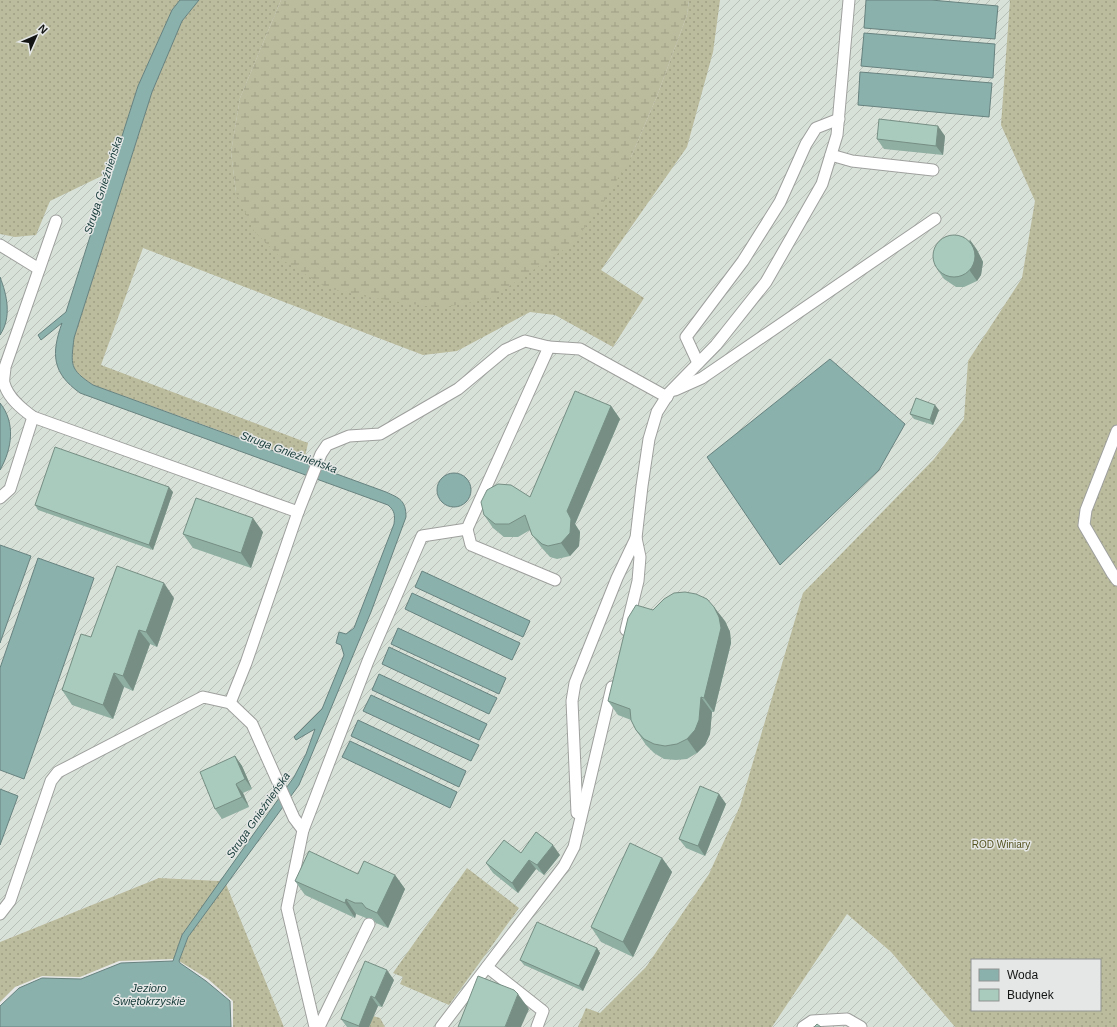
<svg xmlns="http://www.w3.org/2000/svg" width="1117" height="1027" font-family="Helvetica,sans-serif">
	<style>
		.industrial { fill: url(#industrial-furrows) }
		.grass { fill: url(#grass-dots); fill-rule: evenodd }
		.wetland { fill: url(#wetland-marsh) }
		.water { fill: #8bb1ad; stroke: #67827f }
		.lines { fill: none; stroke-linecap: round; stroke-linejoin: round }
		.service-casing { stroke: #9ea09e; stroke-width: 13 }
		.service { stroke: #fff; stroke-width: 11 }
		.wall { fill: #90afa3 }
		.shaded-wall { fill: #768e84 }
		.building { fill: #a8cbbd; stroke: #768e84 }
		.labels { text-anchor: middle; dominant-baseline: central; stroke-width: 3; stroke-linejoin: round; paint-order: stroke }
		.park-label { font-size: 10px; fill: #54521f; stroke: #e4e7e5 }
		.water-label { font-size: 11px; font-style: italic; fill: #133836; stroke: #e4e7e5 }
	</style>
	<defs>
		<pattern id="industrial-furrows" width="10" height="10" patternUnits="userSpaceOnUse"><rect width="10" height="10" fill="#d8e1d8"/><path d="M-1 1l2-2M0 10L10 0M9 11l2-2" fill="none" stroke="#b8c0b8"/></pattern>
		<pattern id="grass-dots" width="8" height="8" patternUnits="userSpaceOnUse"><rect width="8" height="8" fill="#bbbb9d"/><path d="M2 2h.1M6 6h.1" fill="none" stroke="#a0a086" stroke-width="1.8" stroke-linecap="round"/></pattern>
		<pattern id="wetland-marsh" width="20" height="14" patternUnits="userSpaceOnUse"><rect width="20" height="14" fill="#bbbb9d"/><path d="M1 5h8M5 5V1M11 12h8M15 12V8" fill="none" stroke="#a0a086"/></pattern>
	</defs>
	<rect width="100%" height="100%" fill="#e4e7e5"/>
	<polygon class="industrial" points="42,0 1117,0 847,914 891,952 955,1027 284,1027 224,881 159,878 0,942 0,78"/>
	<g class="grass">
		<polygon points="0,0 180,0 172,10 138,86 112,171 50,201 36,235 15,237 0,234"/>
		<path d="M199 0H281L240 98 231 152 236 193 631 157 657 96 687 15 689 0H720L713 52 687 147 601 270 644 298 613 347 555 315 530 312 457 351 423 355 143 248 101 365 308 443 304 461 93 385C69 369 71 365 74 338L152 92 182 21Z"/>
		<path d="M1010 0H1117V1027H955L891 952 847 914 772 1027H578L586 1008 600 1013 646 967 709 874 740 806 803 593 934 459 964 419 968 361 1022 278 1035 201 1001 125ZM972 960H1100V1010H972Z"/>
		<polygon points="467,868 519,908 449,1005 400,984 403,977 393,973"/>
		<polygon points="159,878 221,881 182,935 174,959 119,961 80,977 42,976 15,987 0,1002 0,942"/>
		<polygon points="226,884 284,1027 233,1027 233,1001 208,979 179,961 188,937"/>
		<polygon points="373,1016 380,1018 385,1027 369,1027"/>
	</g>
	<polygon class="wetland" points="281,0 689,0 687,15 657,96 631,157 600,208 572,244 490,299 439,308 367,297 327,288 284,261 254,231 236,193 231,152 240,98"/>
	<g class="water">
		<path d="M180 0H199L182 21 152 92 74 338C71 365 69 369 93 385L386 492C399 498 406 500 406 517L371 612 299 785 188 937 179 961 180 963 206 981 230 1001 231 1027H0V1006L19 988 42 978 81 979 121 963 173 961 182 935 294 777 306 754 315 729 296 740 294 737 322 709 344 655 341 645 336 643 339 632 346 634 354 628 394 524C395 515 395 511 388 505L80 393C52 373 51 354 62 323L41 340 38 335 66 312 138 86 172 10Z"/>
		<polygon points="866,0 931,0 998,6 995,39 864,28"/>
		<polygon points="864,33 995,44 993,78 861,66"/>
		<polygon points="860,72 992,83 989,117 858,105"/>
		<path d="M0 277C7 295 12 317 0 335Z"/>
		<polygon points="830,359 905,424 879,470 780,565 707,457"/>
		<path d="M0 403C16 423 12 449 0 470Z"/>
		<circle cx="454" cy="490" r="17"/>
		<polygon points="0,545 31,556 0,643"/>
		<polygon points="38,558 94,578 24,779 0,770 0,668"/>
		<polygon points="422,571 530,621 523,637 415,587"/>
		<polygon points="412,593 520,643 512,660 405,609"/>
		<polygon points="398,628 506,678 499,694 391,644"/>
		<polygon points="389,647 497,698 489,714 382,664"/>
		<polygon points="379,674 487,724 479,740 372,690"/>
		<polygon points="371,695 479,745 471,761 363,711"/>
		<polygon points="358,720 466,771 459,787 351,736"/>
		<polygon points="350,741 457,792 450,808 342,757"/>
		<polygon points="0,789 18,796 0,845"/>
	</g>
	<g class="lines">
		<defs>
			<g id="service">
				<polyline points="831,155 852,161 933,170"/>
				<path d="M56 221 5 367C5 372 3 379 4 383 8 398 22 409 33 417L298 512"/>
				<polyline points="0,245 39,269"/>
				<polyline points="698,363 686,337 743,261 780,202 806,144 816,128 839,119"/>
				<polyline points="675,390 702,378 935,219"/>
				<polyline points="1117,431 1086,510 1084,525 1112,573 1117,580"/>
				<polyline points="0,498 10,489 33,417"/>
				<polyline points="467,529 471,545 555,580"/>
				<polyline points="626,630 638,581 640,557 636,538 642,486 649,439 657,412 669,393 716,345 766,282 822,184 837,135 849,0"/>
				<polyline points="230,703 246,663 298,512 321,454 327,445 349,436 380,434 458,389 505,350 525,341 549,347"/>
				<polyline points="577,813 572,701 575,683 617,578 636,538"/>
				<polyline points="303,830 368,661 422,536 467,529 549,347 580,349 667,397"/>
				<polyline points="0,914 10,901 51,781 58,772 203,697 230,703 252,724 294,818 303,830 287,908 315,1027"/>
				<polyline points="487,967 543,1011 537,1027"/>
				<polyline points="319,1027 369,924"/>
				<polyline points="441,1027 564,866 574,847 612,687"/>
				<polyline points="803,1027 812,1021 847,1019 861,1027"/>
			</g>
		</defs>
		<use href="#service" class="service-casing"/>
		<use href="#service" class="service"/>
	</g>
	<g class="wall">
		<polygon points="945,136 943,155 884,149 877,139"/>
		<polygon points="970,240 977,250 983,262 981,275 977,281 964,287 956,287 944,279 937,269"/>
		<polygon points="611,406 620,419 575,524 580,532 579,546 570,556 557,559 550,557 541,547 532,535 530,530 518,537 504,537 493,528 484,515 530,497"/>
		<polygon points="939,410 933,425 914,419 910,414"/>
		<polygon points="173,492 153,550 38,510 35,505"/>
		<polygon points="263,532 251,568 193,548 183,534"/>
		<polygon points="174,598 157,647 150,644 133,691 124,687 113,719 72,705 62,690 91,637"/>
		<polygon points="725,621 730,632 731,643 714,712 712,712 710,734 705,745 697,753 687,759 676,760 664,759 654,753 646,745 636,730 631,720 618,715 608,701"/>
		<polygon points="235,756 242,766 252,789 243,793 249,807 222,819 215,809"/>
		<polygon points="719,794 726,804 705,856 686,848 679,839"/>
		<polygon points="521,853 560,855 544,875 536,869 518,893 493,873 486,863"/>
		<polygon points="662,858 672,872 633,957 601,942 591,927"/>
		<polygon points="358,874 395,875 405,889 388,928 376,923 372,918 366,918 356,914 355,918 305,895 295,881"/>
		<polygon points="597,948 600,953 583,991 524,965 520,960"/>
		<polygon points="394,980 382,1007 378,1006 369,1027 347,1027 341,1019"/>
	</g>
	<g class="shaded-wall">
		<polygon points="938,126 945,136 943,155 936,146"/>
		<polygon points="970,240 977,250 983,262 981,275 977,281 970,271"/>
		<polygon points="935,405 939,410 933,425 930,420"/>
		<polygon points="611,406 620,419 575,524 580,532 579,546 570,556 561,543 567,511"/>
		<polygon points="169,487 173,492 153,550 149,545"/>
		<polygon points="253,518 263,532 251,568 241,553"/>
		<polygon points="164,583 174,598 157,647 146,632"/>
		<polygon points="714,607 725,621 730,632 731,643 714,712 704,698"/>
		<polygon points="139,630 150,644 133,691 123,676"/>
		<polygon points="114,673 124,687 113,719 103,705"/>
		<polygon points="701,697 712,712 710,734 705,745 697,753 687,739"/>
		<polygon points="235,756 242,766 252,789 245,779"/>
		<polygon points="236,784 243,793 249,807 242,797"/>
		<polygon points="719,794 726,804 705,856 698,846"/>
		<polygon points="553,845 560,855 544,875 537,865"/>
		<polygon points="662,858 672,872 633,957 623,942"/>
		<polygon points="529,860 536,869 518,893 512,883"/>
		<polygon points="395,875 405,889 388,928 377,913"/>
		<polygon points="346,899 356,914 355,918 345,903"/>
		<polygon points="597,948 600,953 583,991 579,986"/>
		<polygon points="387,970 394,980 382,1007 375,998"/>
		<polygon points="518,994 529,1009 521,1027 505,1027"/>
		<polygon points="371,996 378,1006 369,1027 359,1027 359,1026"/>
	</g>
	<g class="building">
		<polygon points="879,119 938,126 936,146 877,139"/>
		<circle cx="954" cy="256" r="21"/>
		<polygon points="575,391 611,406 567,511 571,519 570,533 561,543 548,546 542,544 532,535 525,515 509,524 495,524 484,515 481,502 487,490 498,484 511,485 530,497"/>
		<polygon points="916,398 935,405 930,420 910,414"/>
		<polygon points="55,447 169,487 149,545 35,505"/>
		<polygon points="196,498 253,518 241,553 183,534"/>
		<polygon points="117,566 164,583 146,632 139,630 123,676 114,673 103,705 62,690 81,634 91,637"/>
		<polygon points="685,592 696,594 707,599 714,607 719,617 721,628 704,698 701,697 699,720 695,730 687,739 677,744 665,746 654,744 644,739 636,730 631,720 630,709 608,701 628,618 636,605 653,610 664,599 674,593"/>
		<polygon points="235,756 245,779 236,784 242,797 215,809 200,772"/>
		<polygon points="700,786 719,794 698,846 679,839"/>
		<polygon points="536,832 553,845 537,865 529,860 512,883 486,863 504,840 521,853"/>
		<polygon points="630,843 662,858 623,942 591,927"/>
		<polygon points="309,851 358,874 364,861 395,875 377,913 366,908 362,903 355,903 346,899 345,903 295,881"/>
		<polygon points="537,922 597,948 579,986 520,960"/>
		<polygon points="365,961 387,970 375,998 371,996 359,1026 341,1019"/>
		<polygon points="478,976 514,990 518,994 505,1027 458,1027"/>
		<polygon points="817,1024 821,1027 814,1027"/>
	</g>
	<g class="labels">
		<g class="park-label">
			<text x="1001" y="844">ROD Winiary</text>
		</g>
		<g class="water-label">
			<text transform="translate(103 185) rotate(-72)">Struga Gnieźnieńska</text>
			<text transform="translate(289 452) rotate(20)">Struga Gnieźnieńska</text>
			<text transform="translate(258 815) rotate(-55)">Struga Gnieźnieńska</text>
			<text x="149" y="988">Jezioro<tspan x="149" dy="13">Świętokrzyskie</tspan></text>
		</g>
	</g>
	<rect x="971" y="959" width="130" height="52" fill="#e4e7e5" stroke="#909391"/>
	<rect x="979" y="969" width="20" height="12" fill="#8bb1ad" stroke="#909391"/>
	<text x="1007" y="979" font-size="12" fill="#131414">Woda</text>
	<rect x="979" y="989" width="20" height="12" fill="#a8cbbd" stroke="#909391"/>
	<text x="1007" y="999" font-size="12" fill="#131414">Budynek</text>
	<g transform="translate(36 36) rotate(45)" stroke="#e4e7e5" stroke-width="3" paint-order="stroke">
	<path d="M0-3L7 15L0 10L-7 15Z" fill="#131414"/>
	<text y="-6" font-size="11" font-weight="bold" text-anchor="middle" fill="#131414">N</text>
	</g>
</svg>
